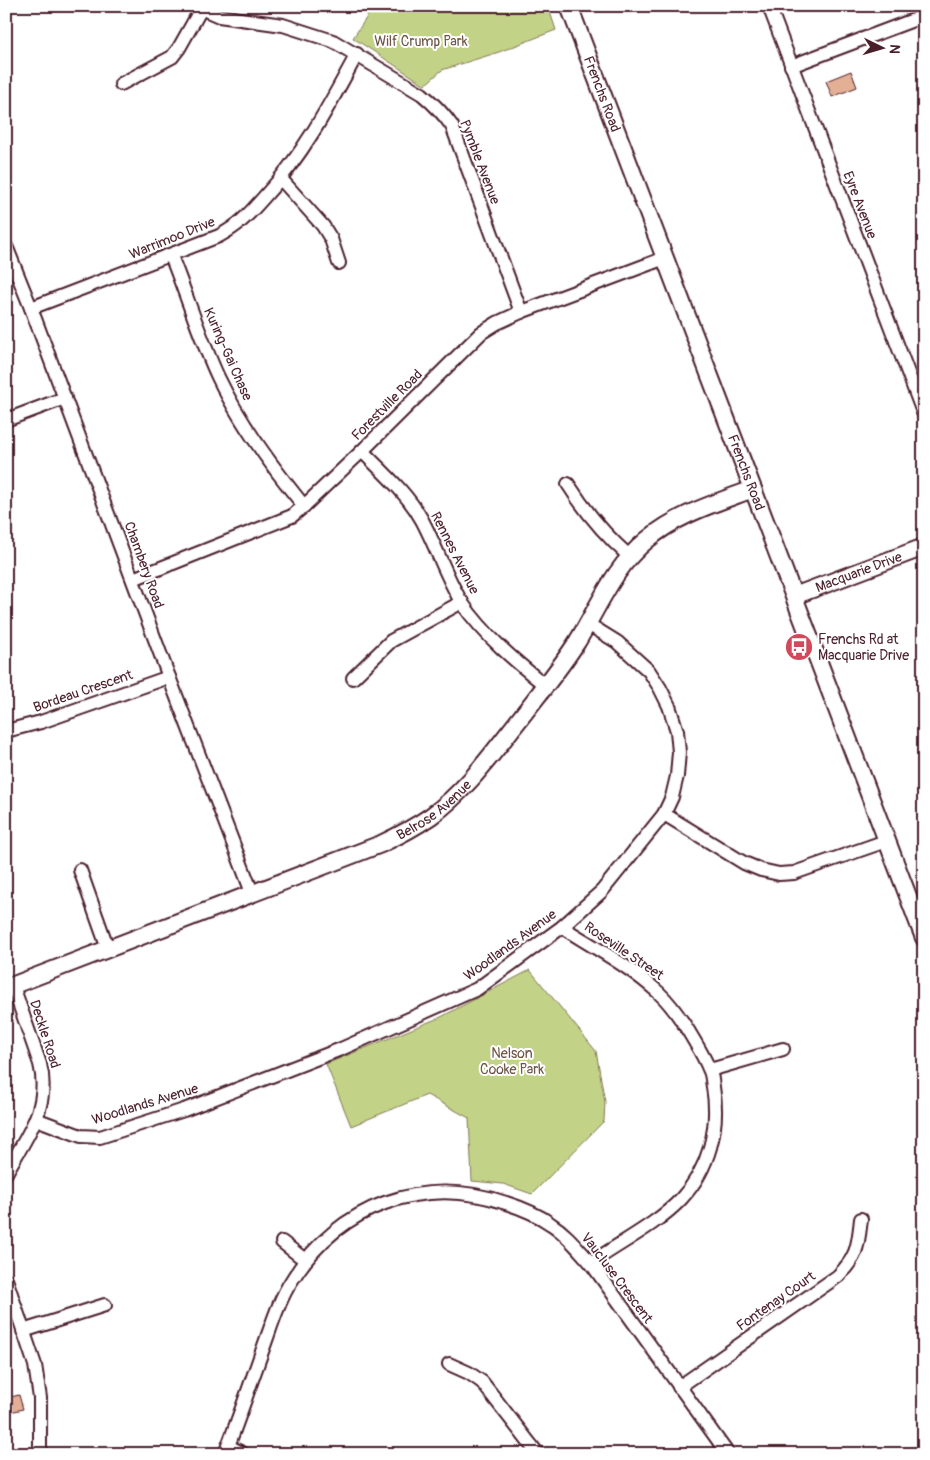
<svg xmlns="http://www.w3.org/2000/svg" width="930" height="1460" font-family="Pangolin,sans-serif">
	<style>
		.park { fill: #c2d286; stroke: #867858 }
		.building { fill: #e3b096; stroke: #4a1f2b }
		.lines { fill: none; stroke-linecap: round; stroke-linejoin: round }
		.minor-casing { stroke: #4a1f2b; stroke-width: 16 }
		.tertiary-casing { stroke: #4a1f2b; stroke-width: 20 }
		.minor { stroke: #fff; stroke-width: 12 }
		.tertiary { stroke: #fff; stroke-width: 16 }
		.labels { text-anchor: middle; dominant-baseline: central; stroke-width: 4; stroke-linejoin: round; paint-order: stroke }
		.park-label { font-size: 14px; fill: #6e5546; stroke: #fff }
		.street-label { font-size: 14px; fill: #4a1f2b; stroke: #fff }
		.poi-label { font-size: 14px; fill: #4a1f2b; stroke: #fff; text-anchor: start }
	</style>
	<rect width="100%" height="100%" fill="#fff"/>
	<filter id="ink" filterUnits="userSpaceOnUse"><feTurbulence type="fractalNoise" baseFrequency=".02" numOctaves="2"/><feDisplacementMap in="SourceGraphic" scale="10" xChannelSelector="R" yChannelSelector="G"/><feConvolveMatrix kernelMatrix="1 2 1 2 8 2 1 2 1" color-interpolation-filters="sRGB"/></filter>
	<g filter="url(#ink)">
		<g class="park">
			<polygon points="374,6 548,6 556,30 499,52 442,70 425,85 353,38"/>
			<polygon points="530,970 596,1051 605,1102 604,1121 532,1194 503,1184 472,1181 469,1118 427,1095 351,1126 326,1064 441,1017"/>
		</g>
		<g class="building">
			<polygon points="851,71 857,87 832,97 826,81"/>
			<polygon points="19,1395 23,1409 6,1413 6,1398"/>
		</g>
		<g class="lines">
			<defs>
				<g id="minor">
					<path d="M196 6 219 16 283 25 333 41 422 94C434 104 443 113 452 126L521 312"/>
					<polyline points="769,6 924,415"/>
					<polyline points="791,66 924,16"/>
					<polyline points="121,84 172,57 179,48 201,9"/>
					<polyline points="281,179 323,226 331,239 339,263"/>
					<polyline points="6,246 31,308 169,677 253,895"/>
					<path d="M171 256C187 296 200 338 218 377 239 421 273 468 304 506"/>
					<path d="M31 308 219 236C241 224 248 215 265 196 304 154 330 104 357 54"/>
					<polyline points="6,420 65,398"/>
					<path d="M362 451C384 473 407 493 422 520 436 546 447 579 462 603 485 636 515 661 546 686"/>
					<path d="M568 484C585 511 605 535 629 556"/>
					<polyline points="133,579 292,516 304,506 362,451 481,333 497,323 521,312 665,258"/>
					<polyline points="353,678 391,641 462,602"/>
					<polyline points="6,731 41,722 169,677"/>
					<polyline points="664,814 744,863 761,870 779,874 794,873 886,841"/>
					<polyline points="80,870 108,949"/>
					<path d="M562 927C595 948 631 967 659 993 671 1004 681 1019 689 1032 696 1044 704 1056 709 1069 712 1074 712 1081 713 1087 720 1128 709 1169 681 1199 659 1223 618 1244 591 1263"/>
					<polyline points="710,1070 783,1049"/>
					<polyline points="36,1119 81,1136 100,1137 184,1110 341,1049 477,989 562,927 602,891 664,814 672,797 677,776 679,752 677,731 669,706 660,688 649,671 617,642 588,624"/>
					<path d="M6 1173C26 1137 51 1107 40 1064L13 986"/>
					<polyline points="282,1242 305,1260"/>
					<polyline points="6,1279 35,1365 40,1398 40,1454"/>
					<polyline points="23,1331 105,1305"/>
					<polyline points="449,1364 469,1373 482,1382 538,1454"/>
					<path d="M679 1387 838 1276C858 1256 858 1245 861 1219"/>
					<polyline points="228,1446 244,1454"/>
					<path d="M225 1454C239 1418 251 1382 264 1346 272 1324 279 1300 292 1280 338 1206 423 1174 506 1203 522 1208 537 1214 551 1224 567 1234 578 1249 591 1263L728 1454"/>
				</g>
				<g id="tertiary">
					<path id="s1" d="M569 6 924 938"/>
					<path id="s2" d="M794 596 924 547"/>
					<path id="s3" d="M6 988 381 844C398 836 415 827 431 816 466 791 491 755 518 721 538 695 559 670 577 642 599 606 614 567 647 540 678 514 716 503 753 489"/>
				</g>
			</defs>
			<use href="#minor" class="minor-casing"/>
			<use href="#tertiary" class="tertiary-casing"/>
			<use href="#minor" class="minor"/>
			<use href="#tertiary" class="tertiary"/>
		</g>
	</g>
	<defs>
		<symbol id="bus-disc" viewBox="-11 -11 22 22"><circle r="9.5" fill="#d1495b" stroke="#fff"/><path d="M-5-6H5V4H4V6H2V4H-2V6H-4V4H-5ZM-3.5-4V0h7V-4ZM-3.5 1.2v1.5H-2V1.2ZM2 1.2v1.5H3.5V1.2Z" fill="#fff"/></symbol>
	</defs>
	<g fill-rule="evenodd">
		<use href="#bus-disc" x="783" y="631" width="32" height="32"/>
	</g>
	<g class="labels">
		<g class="park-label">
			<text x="421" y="41">Wilf Crump Park</text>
			<text x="512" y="1053">Nelson<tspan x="512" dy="16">Cooke Park</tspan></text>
		</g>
		<g class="street-label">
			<text stroke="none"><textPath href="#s1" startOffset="94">Frenchs Road</textPath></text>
			<text transform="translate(480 162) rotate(69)">Pymble Avenue</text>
			<text transform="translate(860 205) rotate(69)">Eyre Avenue</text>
			<text transform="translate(172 238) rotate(-22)">Warrimoo Drive</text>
			<text transform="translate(228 354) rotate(66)">Kuring-Gai Chase</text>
			<text transform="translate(387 405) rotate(-45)">Forestville Road</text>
			<text stroke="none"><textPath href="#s1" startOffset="499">Frenchs Road</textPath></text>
			<text transform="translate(455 553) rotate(63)">Rennes Avenue</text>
			<text transform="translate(144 565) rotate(70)">Chambery Road</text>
			<text stroke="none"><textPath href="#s2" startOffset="69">Macquarie Drive</textPath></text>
			<text transform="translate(83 691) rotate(-19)">Bordeau Crescent</text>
			<text stroke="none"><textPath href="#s3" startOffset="465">Belrose Avenue</textPath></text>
			<text transform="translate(510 945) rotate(-36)">Woodlands Avenue</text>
			<text transform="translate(624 951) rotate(34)">Roseville Street</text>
			<text transform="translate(45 1034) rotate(72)">Deckle Road</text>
			<text transform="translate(145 1104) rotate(-17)">Woodlands Avenue</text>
			<text transform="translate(617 1278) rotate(53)">Vaucluse Crescent</text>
			<text transform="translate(776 1301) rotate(-35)">Fontenay Court</text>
		</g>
		<g class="poi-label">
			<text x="818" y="639">Frenchs Rd at<tspan x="818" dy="16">Macquarie Drive</tspan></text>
		</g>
	</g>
	<rect width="930" height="1460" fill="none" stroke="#fff" stroke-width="25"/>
	<rect x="12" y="12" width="905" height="1435" fill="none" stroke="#4a1f2b" stroke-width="2" filter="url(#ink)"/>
	<g transform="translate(882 48) rotate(95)" stroke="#ffffff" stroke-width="4" paint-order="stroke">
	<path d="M0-4L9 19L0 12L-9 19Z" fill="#4a1f2b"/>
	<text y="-8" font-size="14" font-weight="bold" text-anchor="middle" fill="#4a1f2b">N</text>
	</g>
</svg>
